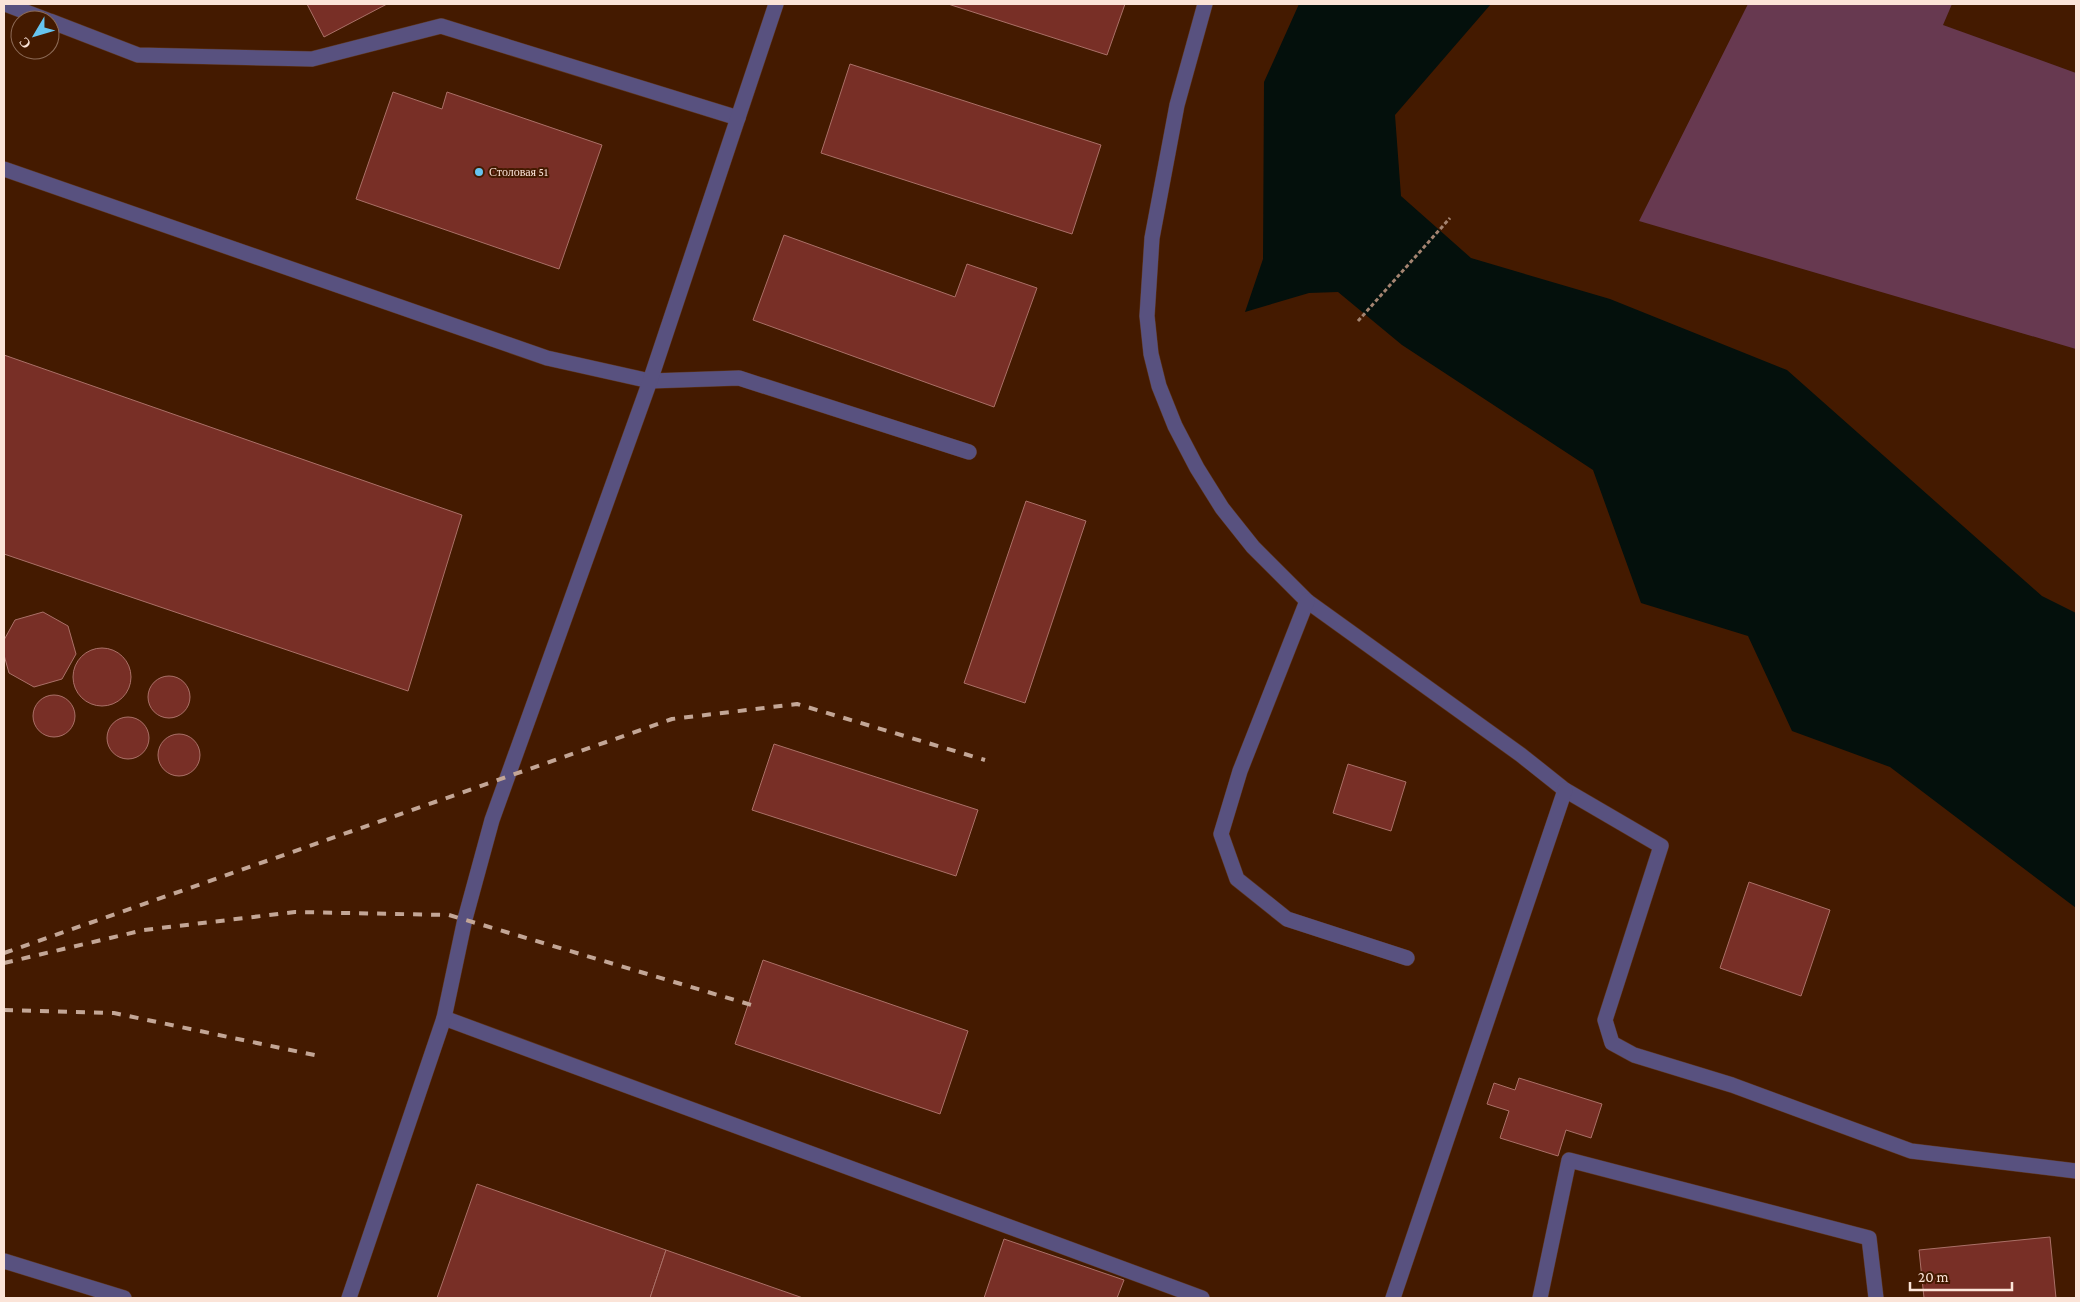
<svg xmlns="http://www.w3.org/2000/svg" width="2080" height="1302" font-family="'Crimson Pro',serif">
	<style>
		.green { fill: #673950 }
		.water { fill: #04100c }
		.building { fill: #782f26; stroke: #aa7067 }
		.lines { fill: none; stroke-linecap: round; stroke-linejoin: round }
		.minor-casing { stroke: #5e361e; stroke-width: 16 }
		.path { stroke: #a48471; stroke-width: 3; stroke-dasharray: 4 2.5; stroke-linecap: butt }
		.minor { stroke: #58517f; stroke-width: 15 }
		.rail { stroke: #c3a696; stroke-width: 4; stroke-dasharray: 9 9; stroke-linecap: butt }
		.poi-dot { fill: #66c4ef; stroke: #441a00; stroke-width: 2 }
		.labels { text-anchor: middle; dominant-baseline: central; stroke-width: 4; stroke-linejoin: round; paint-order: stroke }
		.poi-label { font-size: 12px; fill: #fbe4d8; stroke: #441a00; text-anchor: start }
	</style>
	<rect width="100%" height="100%" fill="#441a00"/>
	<polygon class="green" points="1748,4 1952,4 1943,25 2076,73 2076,349 1639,221"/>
	<polygon class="water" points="1299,4 1491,4 1395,115 1401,196 1471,258 1610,299 1787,370 2042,596 2076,613 2076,908 1890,767 1792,731 1748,636 1641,603 1593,470 1402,345 1338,292 1309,293 1245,312 1263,259 1264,82"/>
	<g class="building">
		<polygon points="307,4 387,4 324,37"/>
		<polygon points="948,4 1125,4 1107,55"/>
		<polygon points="850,64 1101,145 1072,234 821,153"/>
		<polygon points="393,92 442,109 447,92 602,145 559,269 356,199"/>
		<polygon points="784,235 955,297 967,264 1037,288 994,407 753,320"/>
		<polygon points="4,355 462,515 408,691 4,554"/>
		<polygon points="1026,501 1086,521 1025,703 964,683"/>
		<polygon points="43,612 68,626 76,654 62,679 34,687 9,673 4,655 4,640 15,620"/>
		<circle cx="102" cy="677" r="29"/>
		<circle cx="169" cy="697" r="21"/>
		<circle cx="54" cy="716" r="21"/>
		<circle cx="128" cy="738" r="21"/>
		<circle cx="179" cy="755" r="21"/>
		<polygon points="774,744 978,810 956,876 752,810"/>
		<polygon points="1348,764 1406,782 1391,831 1333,813"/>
		<polygon points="1749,882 1830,910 1801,996 1720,968"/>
		<polygon points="763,960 968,1031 940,1114 735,1044"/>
		<polygon points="1519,1078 1602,1104 1591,1138 1566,1130 1558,1156 1500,1138 1509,1111 1487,1104 1494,1083 1515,1090"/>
		<polygon points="477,1184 666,1250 650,1298 437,1298"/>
		<polygon points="2050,1237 2056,1298 1924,1298 1919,1250"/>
		<polygon points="1004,1239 1124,1280 1117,1298 984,1298"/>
		<polygon points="666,1250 803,1298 650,1298"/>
	</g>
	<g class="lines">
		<defs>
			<g id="minor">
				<polyline points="5,4 47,20"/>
				<polyline points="1205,4 1177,105 1152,238 1147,316 1151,354 1159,386 1175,426 1197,468 1222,508 1253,547 1307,601 1521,755 1565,790 1661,846 1605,1020 1612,1043 1634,1055 1732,1085 1911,1151 2076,1171"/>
				<polyline points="50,21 138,55 312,59 441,26 738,118"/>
				<polyline points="4,169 547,358 650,381 739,378 969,452"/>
				<polyline points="1307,601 1240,771 1221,834 1237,879 1287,919 1407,958"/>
				<polyline points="444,1018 1202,1298"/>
				<polyline points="4,1261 124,1298"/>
				<polyline points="349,1298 444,1018 465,919 492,820 650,381 776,4"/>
				<polyline points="1393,1298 1565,790"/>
				<polyline points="1540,1298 1569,1160 1869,1238 1876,1298"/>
			</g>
		</defs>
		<use href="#minor" class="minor-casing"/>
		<polyline class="path" points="1358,321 1450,218"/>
		<use href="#minor" class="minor"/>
		<g class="rail">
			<polyline points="4,953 672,719 797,704 985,760"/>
			<polyline points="4,963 144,930 295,912 449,915 755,1006"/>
			<polyline points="4,1010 114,1013 319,1056"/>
		</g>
	</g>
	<circle class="poi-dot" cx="479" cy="172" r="5"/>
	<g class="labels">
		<g class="poi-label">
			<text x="489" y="172">Столовая 51</text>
		</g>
	</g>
	<rect width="2080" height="1302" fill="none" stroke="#fbe4d8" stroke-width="10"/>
	<g transform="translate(35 35) rotate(232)"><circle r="24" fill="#441a00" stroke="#8d6b56"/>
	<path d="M0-4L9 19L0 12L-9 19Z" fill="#66c4ef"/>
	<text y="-8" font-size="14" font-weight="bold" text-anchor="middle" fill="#fbe4d8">С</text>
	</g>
	<path d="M1910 1282v8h102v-8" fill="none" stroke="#fbe4d8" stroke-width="2.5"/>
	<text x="1918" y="1282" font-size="15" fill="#fbe4d8" stroke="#441a00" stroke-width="4" paint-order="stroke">20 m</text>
</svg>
